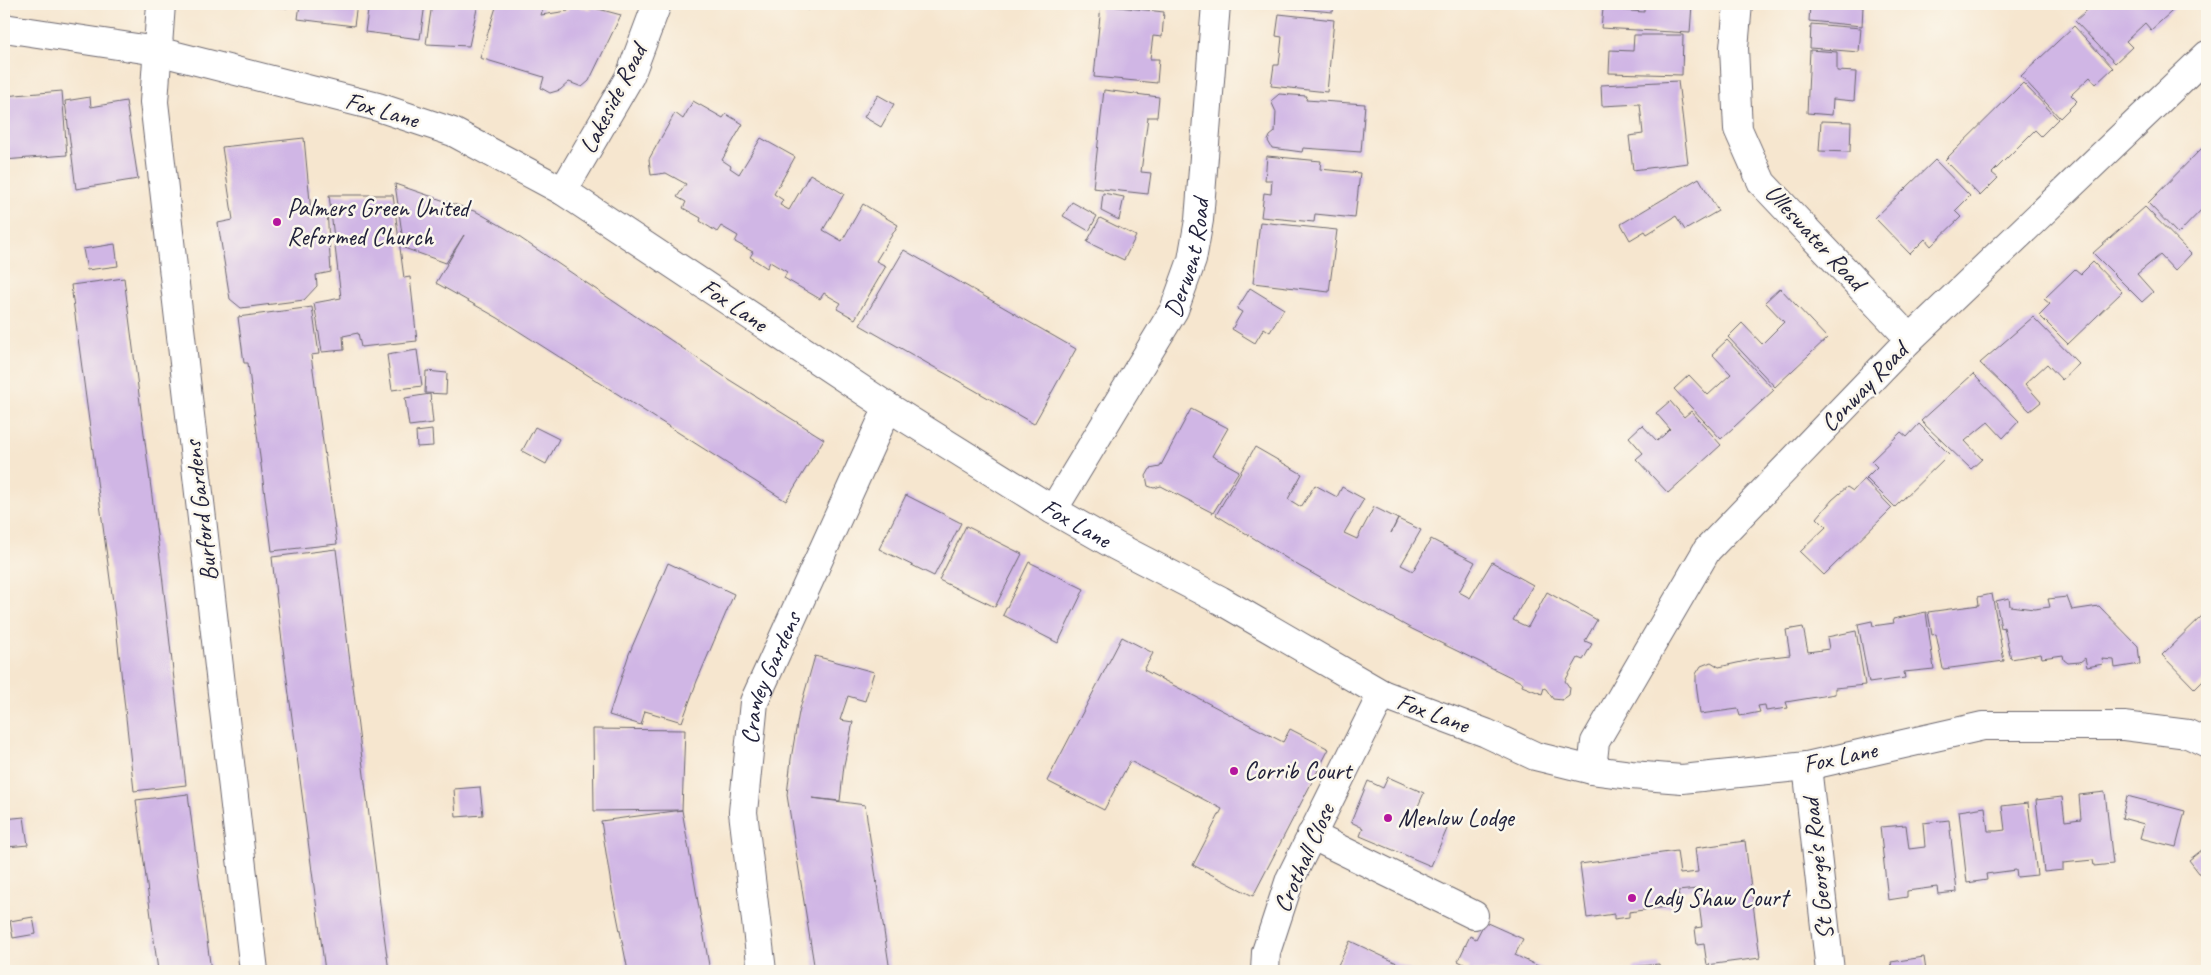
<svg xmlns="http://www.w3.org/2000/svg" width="2211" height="975" font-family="Caveat,sans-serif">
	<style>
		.building { fill: #d0b6e5 }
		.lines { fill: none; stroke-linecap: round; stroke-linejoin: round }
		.minor-casing { stroke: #6c676f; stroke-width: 30 }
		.minor { stroke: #fff; stroke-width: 28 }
		.poi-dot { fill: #b5179e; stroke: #fbf7ec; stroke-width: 2 }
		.labels { text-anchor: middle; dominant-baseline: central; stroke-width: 5; stroke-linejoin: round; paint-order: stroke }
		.street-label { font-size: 25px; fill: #22223b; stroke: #fbf7ec }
		.poi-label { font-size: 25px; fill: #22223b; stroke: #fbf7ec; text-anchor: start }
	</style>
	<rect width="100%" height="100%" fill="#fbf7ec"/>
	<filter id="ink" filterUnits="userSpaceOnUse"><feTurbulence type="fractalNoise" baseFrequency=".02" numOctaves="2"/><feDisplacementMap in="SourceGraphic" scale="10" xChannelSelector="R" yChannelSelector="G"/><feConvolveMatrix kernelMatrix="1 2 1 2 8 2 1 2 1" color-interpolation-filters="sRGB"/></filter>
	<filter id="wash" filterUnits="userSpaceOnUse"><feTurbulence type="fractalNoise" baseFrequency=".0096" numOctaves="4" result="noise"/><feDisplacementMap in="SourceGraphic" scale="20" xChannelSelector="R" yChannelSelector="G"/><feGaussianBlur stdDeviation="1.12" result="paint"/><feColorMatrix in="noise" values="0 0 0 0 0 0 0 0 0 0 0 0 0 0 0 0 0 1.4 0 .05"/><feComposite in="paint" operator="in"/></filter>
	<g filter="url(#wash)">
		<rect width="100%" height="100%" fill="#f6e6cf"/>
		<g id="blocks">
			<g class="building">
				<polygon points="261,4 288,4 287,8"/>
				<polygon points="300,4 357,4 354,26 298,19"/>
				<polygon points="369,4 425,4 420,39 365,32"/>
				<polygon points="432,4 478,4 469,46 426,44"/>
				<polygon points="497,4 544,4 541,15 568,11 569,5 591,10 591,7 621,15 589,81 582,87 569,82 560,90 550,93 541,88 544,77 480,58"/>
				<polygon points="785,4 809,4 808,10"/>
				<polygon points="1278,4 1334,4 1333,12 1278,7"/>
				<polygon points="1644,4 1692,4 1690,33 1601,28 1603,9 1644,12"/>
				<polygon points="1810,4 1855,4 1855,6 1863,7 1862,26 1809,21"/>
				<polygon points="2094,4 2180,4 2151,30 2145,23 2126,41 2132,47 2115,63 2075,21"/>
				<polygon points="1101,5 1164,12 1162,37 1153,36 1150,59 1159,59 1157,83 1094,77"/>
				<polygon points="1279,14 1334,20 1327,92 1271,86 1274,65 1279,65 1282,37 1276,36"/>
				<polygon points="1811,24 1861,28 1859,52 1810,48"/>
				<polygon points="2074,26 2113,68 2096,84 2090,77 2071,95 2077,101 2060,118 2021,76"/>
				<polygon points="1634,35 1683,35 1682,75 1609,73 1610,50 1633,51"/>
				<polygon points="1810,50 1837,52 1837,71 1856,72 1854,101 1833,99 1832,115 1807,113"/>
				<polygon points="1678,81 1688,163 1633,170 1629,136 1643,134 1640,104 1602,106 1601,85"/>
				<polygon points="2023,83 2058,119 2041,136 2035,130 1992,173 1998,178 1980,196 1945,160"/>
				<polygon points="1104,90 1159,97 1157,117 1148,117 1141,172 1151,173 1148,194 1093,188"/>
				<polygon points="62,91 67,155 4,160 4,96"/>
				<polygon points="1279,94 1307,96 1306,100 1365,104 1361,152 1303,148 1302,152 1272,148 1268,141 1270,136 1275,132 1276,112 1271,101"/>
				<polygon points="878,95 894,104 881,127 864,117"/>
				<polygon points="90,97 91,107 126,101 138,179 76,189 65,101"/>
				<polygon points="693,101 723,118 726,114 743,124 722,160 731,166 730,168 739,174 761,138 795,157 774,194 783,200 780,205 789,210 810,174 844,194 823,230 842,241 863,204 898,225 876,261 886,266 855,319 837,309 841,303 832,298 824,293 820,299 784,278 787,272 770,262 767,268 750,257 753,252 735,242 738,236 721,226 717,232 700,221 701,218 683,208 686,202 677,197 686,184 666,173 651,175 649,159 675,113 683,119"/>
				<polygon points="1821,121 1851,122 1850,152 1819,151"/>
				<polygon points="304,138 311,212 327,210 331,272 316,275 317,286 304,300 241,308 230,299 218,223 233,220 222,147"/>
				<polygon points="2203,147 2207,151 2207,204 2178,234 2148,203"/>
				<polygon points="1267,156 1321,161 1320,169 1360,173 1355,218 1315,214 1314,222 1261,217 1264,193 1271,194 1272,180 1265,180"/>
				<polygon points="1935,160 1970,196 1955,211 1961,217 1931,246 1925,239 1910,254 1875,218"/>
				<polygon points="1699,178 1718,211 1685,230 1676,216 1647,234 1645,231 1630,240 1621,224"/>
				<polygon points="395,184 477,212 507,229 728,379 824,439 786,501 498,318 436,283 464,235 446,263 404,248"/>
				<polygon points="1103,193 1124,197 1119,220 1101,211"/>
				<polygon points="329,195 393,195 404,278 410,277 417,341 361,347 358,333 343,336 344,350 322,352 314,303 341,298"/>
				<polygon points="1072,202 1097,216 1089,231 1063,216"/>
				<polygon points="2145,207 2191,254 2175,271 2160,255 2137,274 2153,292 2142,302 2093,253"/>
				<polygon points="1100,218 1136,236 1124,260 1087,242"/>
				<polygon points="1260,222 1337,230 1329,292 1253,283"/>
				<polygon points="115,244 118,266 87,270 83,249"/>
				<polygon points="904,250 1076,349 1034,424 860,325"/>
				<polygon points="2093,262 2122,292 2068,344 2039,315 2050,304 2044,299 2075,269 2081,274"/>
				<polygon points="124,278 162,574 186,785 134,791 115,617 71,285"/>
				<polygon points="1250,288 1284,309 1270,332 1264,328 1255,343 1232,329 1242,312 1237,309"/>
				<polygon points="1780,288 1827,338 1775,387 1728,337 1742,323 1762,344 1784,322 1765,302"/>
				<polygon points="312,307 319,354 311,355 337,544 272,551 248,363 244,363 238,317"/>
				<polygon points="2033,317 2079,364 2062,380 2047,364 2025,384 2041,402 2030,411 1980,363"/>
				<polygon points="1727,340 1774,390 1721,439 1674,389 1689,375 1708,395 1731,374 1712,354"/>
				<polygon points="417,350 422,386 392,390 387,355"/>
				<polygon points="426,371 447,373 446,394 425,393"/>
				<polygon points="1973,374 2019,421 2003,438 1988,422 1965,441 1982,459 1971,469 1921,421"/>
				<polygon points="430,394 433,423 409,426 405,398"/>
				<polygon points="1670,401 1684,417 1691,411 1721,445 1668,493 1636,459 1643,453 1629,437 1642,425 1657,441 1664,435 1670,429 1656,413"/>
				<polygon points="1191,409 1228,428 1212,456 1239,471 1213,513 1161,486 1154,488 1148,486 1146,476 1150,469 1160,467"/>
				<polygon points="1919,424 1949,454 1895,507 1866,478 1877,467 1871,461 1901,432 1907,437"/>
				<polygon points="535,427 559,439 546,464 522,451"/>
				<polygon points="432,430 433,446 417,447 416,432"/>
				<polygon points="1255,447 1302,474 1288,499 1301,507 1315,485 1337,497 1342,487 1364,499 1344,533 1357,539 1374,507 1398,519 1391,533 1398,519 1421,530 1401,565 1413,571 1431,539 1475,562 1459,592 1470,598 1492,562 1533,585 1513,620 1521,624 1528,627 1547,592 1597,620 1585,641 1592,644 1583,660 1578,658 1565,681 1570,688 1569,695 1562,700 1553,699 1546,689 1544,688 1542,694 1522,686 1523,683 1410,628 1299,566 1216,515"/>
				<polygon points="1864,479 1892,508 1824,575 1800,552 1826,527 1817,518 1832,500 1847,487 1853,491"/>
				<polygon points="906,495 961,523 934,576 879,549"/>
				<polygon points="966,526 1022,554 995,607 939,580"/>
				<polygon points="336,549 382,920 389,971 325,971 276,595 272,557"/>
				<polygon points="1029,562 1084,589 1058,643 1003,615"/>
				<polygon points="668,563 734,594 697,681 682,722 645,711 641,725 609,715 629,654"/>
				<polygon points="1992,594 2004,661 1943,669 1936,634 1932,635 1928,612 1979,605 1978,597"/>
				<polygon points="2067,597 2072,610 2099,606 2138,646 2140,664 2115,668 2114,660 2102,659 2103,664 2087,667 2085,658 2080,662 2068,663 2064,660 2063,655 2042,658 2041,654 2011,659 2004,627 2001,628 1996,601 2009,598 2010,606 2034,609 2050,607 2048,599"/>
				<polygon points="2207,611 2207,677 2195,689 2162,655"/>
				<polygon points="1926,612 1934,669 1904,672 1905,678 1869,683 1858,624 1872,621 1873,626 1894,623 1893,619"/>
				<polygon points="1803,627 1808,652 1829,649 1827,637 1856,631 1865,685 1835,688 1835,694 1786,702 1788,708 1766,711 1765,705 1758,706 1760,712 1740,716 1738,709 1700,714 1696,682 1696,674 1701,666 1711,662 1719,667 1755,659 1790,655 1786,630"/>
				<polygon points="1122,637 1153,653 1144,670 1283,742 1290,729 1329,749 1253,896 1193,865 1222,809 1130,761 1104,810 1047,781"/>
				<polygon points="815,656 874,672 865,701 848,696 840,720 853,722 844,765 840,801 812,798 865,805 890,971 815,971 787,795 791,759 799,712"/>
				<polygon points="593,729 685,730 682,810 594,811"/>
				<polygon points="1388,777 1424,793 1414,815 1447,829 1431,866 1360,836 1363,828 1351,822 1368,781 1383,788"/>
				<polygon points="480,787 483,815 456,817 454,789"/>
				<polygon points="2105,792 2113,864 2094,866 2093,860 2063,863 2063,870 2044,872 2036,800 2062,797 2065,821 2081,819 2079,795"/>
				<polygon points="188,794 211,971 158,971 136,800"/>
				<polygon points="2127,796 2185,811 2176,847 2140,838 2144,824 2122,818"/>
				<polygon points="2028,803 2037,875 2017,877 2016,870 1986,874 1987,880 1967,883 1959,811 1985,807 1988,831 1997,831 2005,830 2002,806"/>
				<polygon points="682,810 710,971 628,971 612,891 601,821"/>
				<polygon points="24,817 28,845 7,847 4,819"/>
				<polygon points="1949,820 1957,892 1938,894 1937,887 1907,891 1907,897 1888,900 1880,827 1906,825 1909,849 1925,847 1923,823"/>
				<polygon points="1745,841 1760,958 1707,965 1704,944 1697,945 1695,928 1702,927 1697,889 1678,891 1680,905 1629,912 1629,917 1614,919 1614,914 1587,918 1580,864 1677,851 1680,874 1698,872 1695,848"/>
				<polygon points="2207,846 2207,878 2204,874 2199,873 2189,860"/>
				<polygon points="33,917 36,934 13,938 10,921"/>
				<polygon points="1485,922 1523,939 1515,955 1544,969 1542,971 1468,971 1470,967 1458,961 1470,936 1476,939"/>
				<polygon points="1350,941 1414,971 1335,971"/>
				<polygon points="1924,957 1926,971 1893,971 1891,962"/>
				<polygon points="1659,964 1660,971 1633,971 1632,967"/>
			</g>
		</g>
	</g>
	<g filter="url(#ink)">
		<use href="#blocks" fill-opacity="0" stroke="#6c676f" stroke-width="1"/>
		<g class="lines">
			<defs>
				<g id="minor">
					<polyline points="161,4 154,102 254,971"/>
					<polyline points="1738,4 1734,48 1738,129 1762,183 1910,339"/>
					<path id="s1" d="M4 28 157 51 378 107 453 132 563 191 888 407 1053 510 1116 546 1220 600 1382 694 1486 733 1535 756 1592 770 1631 775 1682 779 1807 766 1983 726H2124L2188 734 2207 743"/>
					<polyline points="563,191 630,76 657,4"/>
					<path id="s2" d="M1053 510 1174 310 1192 260 1199 220 1216 4"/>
					<polyline points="1807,766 1830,971"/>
					<polyline points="1592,770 1595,742 1707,550 1910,339 2207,55"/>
					<polyline points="1311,835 1474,915"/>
					<path id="s3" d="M762 971 743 812 754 702 888 407"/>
					<polyline points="1265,971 1266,952 1290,879 1382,694"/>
				</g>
			</defs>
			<use href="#minor" class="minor-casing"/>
			<use href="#minor" class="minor"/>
		</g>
	</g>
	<g class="poi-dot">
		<circle cx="277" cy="222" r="5"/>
		<circle cx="1234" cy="771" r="5"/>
		<circle cx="1388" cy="818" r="5"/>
		<circle cx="1632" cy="898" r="5"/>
	</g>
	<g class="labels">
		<g class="street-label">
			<text transform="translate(613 99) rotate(-63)">Lakeside Road</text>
			<text transform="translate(382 110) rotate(16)">Fox Lane</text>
			<text transform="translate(1815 237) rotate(47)">Ulleswater Road</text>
			<text stroke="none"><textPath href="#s2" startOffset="288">Derwent Road</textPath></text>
			<text transform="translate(734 305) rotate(34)">Fox Lane</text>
			<text transform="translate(1864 387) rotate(-46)">Conway Road</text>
			<text transform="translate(201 511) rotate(-97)">Burford Gardens</text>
			<text stroke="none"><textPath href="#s1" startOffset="1198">Fox Lane</textPath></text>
			<text stroke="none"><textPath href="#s3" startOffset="298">Cranley Gardens</textPath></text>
			<text transform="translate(1433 713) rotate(20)">Fox Lane</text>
			<text transform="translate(1840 757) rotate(-12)">Fox Lane</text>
			<text transform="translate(1304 858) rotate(-66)">Crothall Close</text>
			<text transform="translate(1818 869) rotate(-96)">St George's Road</text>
		</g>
		<g class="poi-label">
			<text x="287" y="208">Palmers Green United<tspan x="287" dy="29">Reformed Church</tspan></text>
			<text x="1244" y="771">Corrib Court</text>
			<text x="1398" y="818">Menlow Lodge</text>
			<text x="1642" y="898">Lady Shaw Court</text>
		</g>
	</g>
	<rect width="2211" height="975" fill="none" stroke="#fbf7ec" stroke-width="20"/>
</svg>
